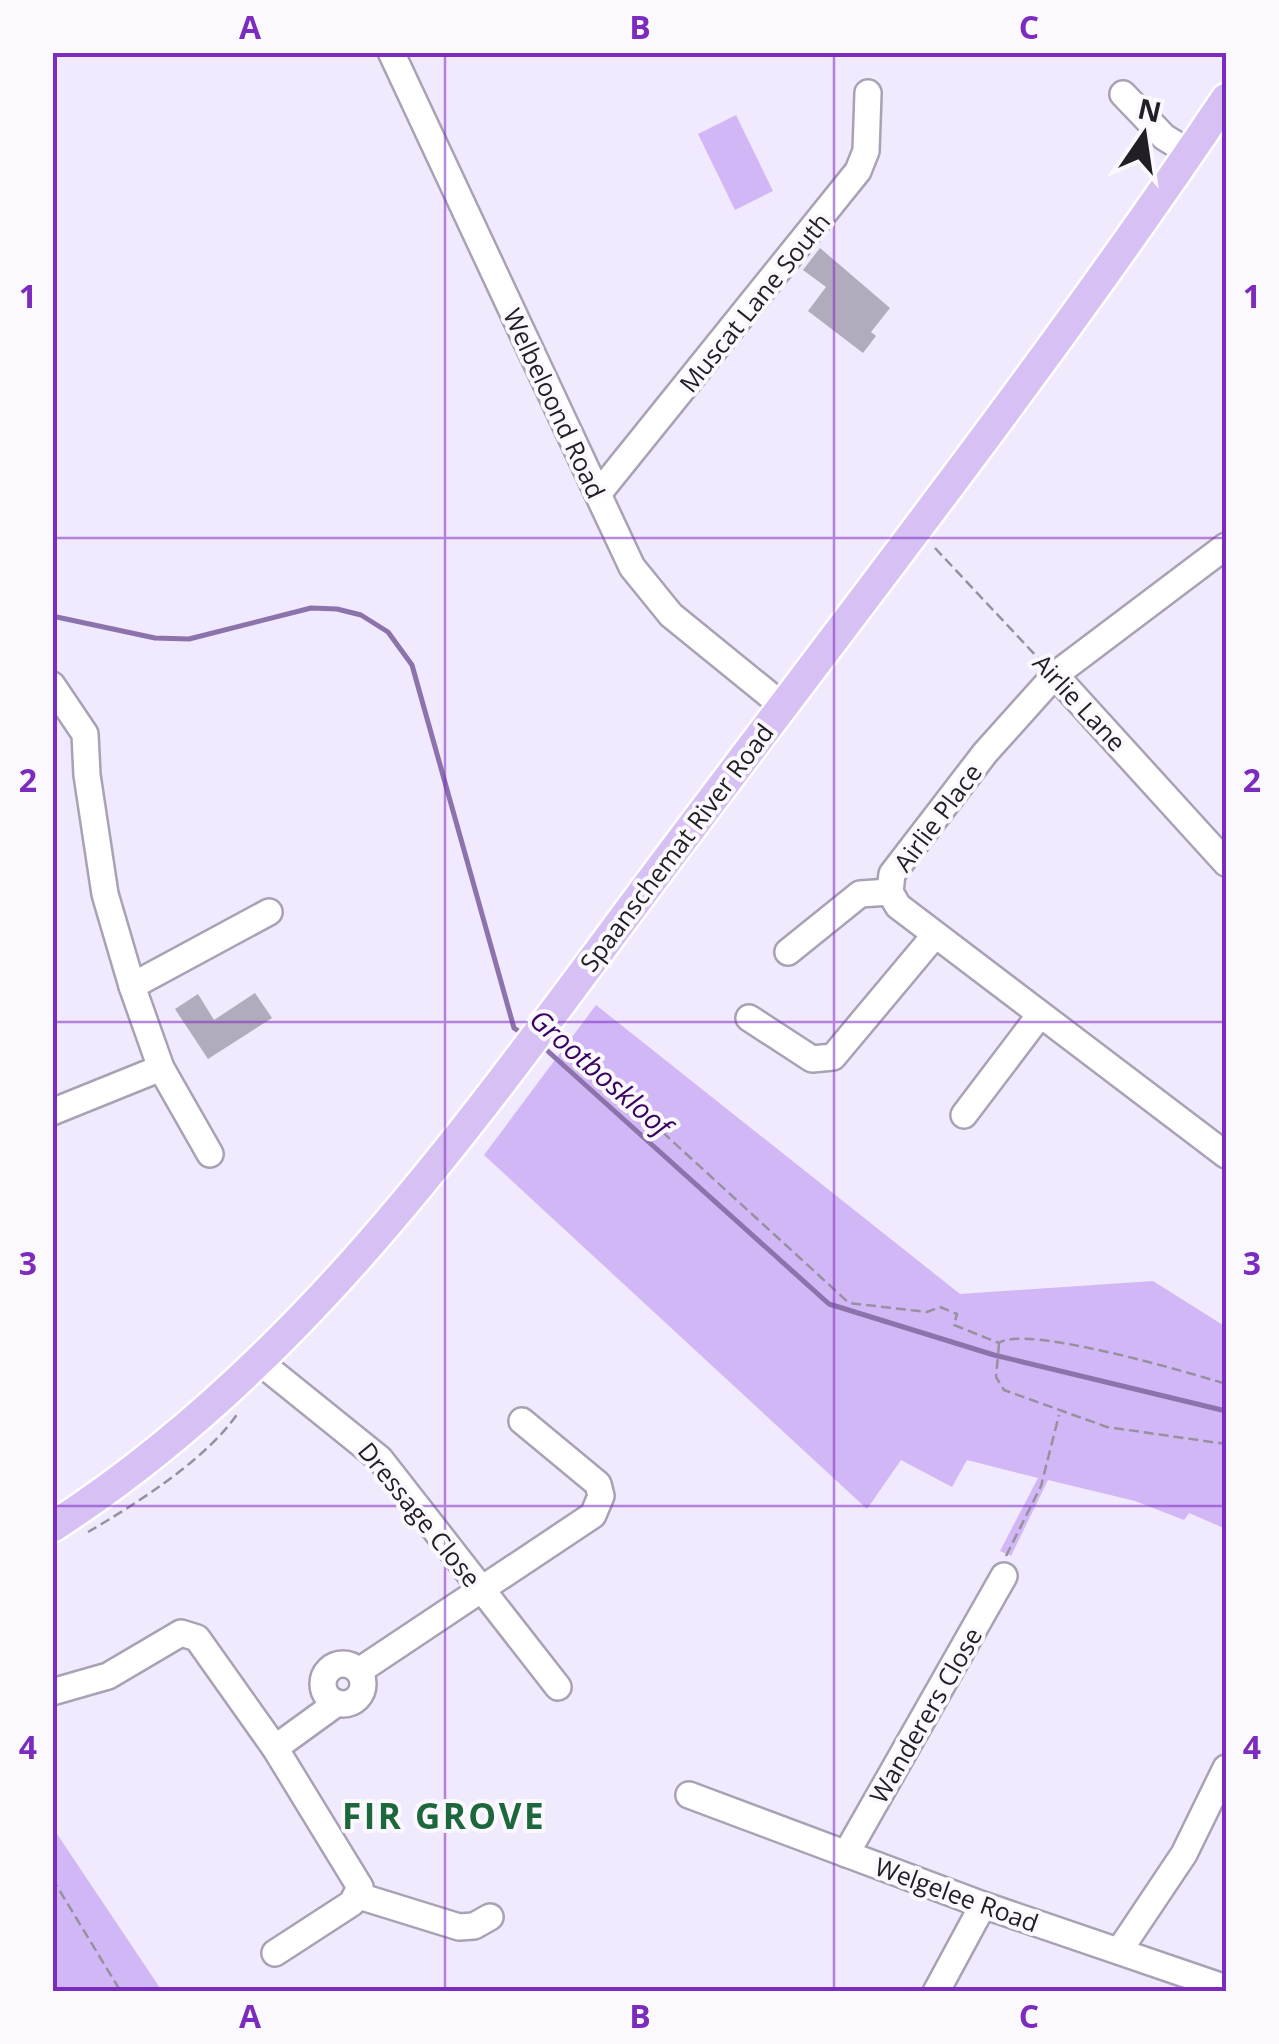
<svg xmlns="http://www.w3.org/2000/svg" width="1279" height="2044" font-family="'Open Sans',sans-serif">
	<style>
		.green { fill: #d2b7f6 }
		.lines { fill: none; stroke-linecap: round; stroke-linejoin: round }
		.stream { stroke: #8c73ac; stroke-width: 5 }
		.building { fill: #b2aabd }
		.minor-casing { stroke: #a9a1b4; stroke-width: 30 }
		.major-casing { stroke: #fff; stroke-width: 35 }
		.path { stroke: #97919f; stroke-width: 2.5; stroke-dasharray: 10 5; stroke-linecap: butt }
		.minor { stroke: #fff; stroke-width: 25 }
		.major { stroke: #d7c0f4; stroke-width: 30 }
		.grid { fill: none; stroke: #7b2cbf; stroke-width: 2.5; stroke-opacity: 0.55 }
		.labels { text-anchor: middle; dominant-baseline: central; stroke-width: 8; stroke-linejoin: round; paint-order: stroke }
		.street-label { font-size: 25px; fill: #211e25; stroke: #fbf9fd }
		.water-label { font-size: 28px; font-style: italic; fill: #3b0162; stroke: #fbf9fd }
		.district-label { font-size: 35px; font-weight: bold; letter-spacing: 2.5px; fill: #1c673d; stroke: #fbf9fd }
		.neatline { fill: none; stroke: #7b2cbf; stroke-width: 4 }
		.grid-label { font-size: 32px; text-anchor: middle; font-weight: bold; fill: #7b2cbf }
	</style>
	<rect width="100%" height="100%" fill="#f1e9fd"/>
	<g class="green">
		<polygon points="736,115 773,191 735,210 698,134"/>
		<polygon points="596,1005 960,1294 1153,1281 1226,1327 1226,1529 1189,1513 1184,1520 1135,1501 1048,1480 1011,1556 1000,1551 1038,1478 967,1460 952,1487 901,1460 867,1509 484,1155"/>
		<polygon points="53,1828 162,1991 53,1991"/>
	</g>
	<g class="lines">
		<g class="stream">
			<polyline points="52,616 155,638 189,639 311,608 337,609 361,615 388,632 412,665 514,1028 523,1034"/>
			<polyline points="541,1045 829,1304 994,1355 1226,1411"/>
		</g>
	</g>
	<g class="building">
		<polygon points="820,248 890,308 871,332 876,336 863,353 808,311 826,287 803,270"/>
		<polygon points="255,993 272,1018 208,1059 175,1009 198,994 214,1020"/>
	</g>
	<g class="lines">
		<defs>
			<g id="minor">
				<polyline points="391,52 632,567 671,615 783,706"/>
				<polyline points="1123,94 1164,137 1190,153"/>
				<polyline points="598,494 858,171 866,151 868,93"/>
				<polyline points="1226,546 1055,675 985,753 892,874 890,892 898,906 1226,1155"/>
				<polyline points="1055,675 1226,863"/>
				<polyline points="52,685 85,734 87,775 105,894 132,986 161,1068 210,1154"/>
				<polyline points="788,952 860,894 890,892"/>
				<polyline points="132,986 269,912"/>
				<polyline points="749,1018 812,1059 833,1057 935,935"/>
				<polyline points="52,1112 161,1068"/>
				<polyline points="964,1115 1039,1016"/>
				<polyline points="261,1363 380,1459 558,1687"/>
				<circle cx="343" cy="1684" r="20"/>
				<polyline points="359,1671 593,1515 601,1496 598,1484 522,1421"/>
				<polyline points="52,1692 108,1676 181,1633 197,1638 275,1748 360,1887 352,1903 275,1953"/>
				<polyline points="275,1748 337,1703"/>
				<polyline points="689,1795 983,1905 1226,1988"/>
				<polyline points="846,1854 1004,1576"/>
				<polyline points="359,1896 459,1927 474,1926 490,1917"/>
				<polyline points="1119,1951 1184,1854 1226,1768"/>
				<polyline points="936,1992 983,1905"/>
			</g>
			<path id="major" d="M52 1527C322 1354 501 1079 691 828 872 587 1058 349 1226 99"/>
		</defs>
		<use href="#minor" class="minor-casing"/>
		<use href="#major" class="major-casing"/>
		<g class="path">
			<polyline points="935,548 1039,659"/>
			<path d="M563 1041 849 1303 927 1312 940 1307 957 1314 954 1325 999 1343C1024 1324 1191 1373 1226 1384"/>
			<polyline points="999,1344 996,1377 1004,1390 1107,1427 1226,1444"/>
			<path d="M88 1532C136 1504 207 1459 238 1413"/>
			<polyline points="1006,1556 1041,1486 1059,1415"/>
			<polyline points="52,1878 121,1992"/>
		</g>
		<use href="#minor" class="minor"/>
		<use href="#major" class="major"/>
	</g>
	<path class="grid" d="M445 52V1992M834 52V1992M52 538H1226M52 1022H1226M52 1506H1226"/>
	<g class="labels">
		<g class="street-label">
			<text transform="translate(754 302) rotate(-51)">Muscat Lane South</text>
			<text transform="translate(555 403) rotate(65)">Welbeloond Road</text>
			<text transform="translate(1080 702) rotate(47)">Airlie Lane</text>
			<text transform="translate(937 817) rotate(-53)">Airlie Place</text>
			<text transform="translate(676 847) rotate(-53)">Spaanschemat River Road</text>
			<text transform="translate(420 1514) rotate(51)">Dressage Close</text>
			<text transform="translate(925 1715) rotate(-60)">Wanderers Close</text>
			<text transform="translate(957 1894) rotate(20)">Welgelee Road</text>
		</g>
		<g class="water-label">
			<text transform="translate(601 1072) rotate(41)">Grootboskloof</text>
		</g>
		<g class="district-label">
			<text x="444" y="1815">FIR GROVE</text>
		</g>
	</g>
	<rect width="1279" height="2044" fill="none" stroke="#fbf9fd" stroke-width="110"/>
	<g transform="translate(1144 135) rotate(13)" stroke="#fbf9fd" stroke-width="8" paint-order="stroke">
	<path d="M0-8L18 38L0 25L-18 38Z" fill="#211e25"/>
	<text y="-15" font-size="28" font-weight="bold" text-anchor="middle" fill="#211e25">N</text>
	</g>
	<rect x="55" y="55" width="1169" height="1934" class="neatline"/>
	<g class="grid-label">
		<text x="250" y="39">A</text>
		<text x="640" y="39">B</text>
		<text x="1029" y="39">C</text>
		<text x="28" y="308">1</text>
		<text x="1252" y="308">1</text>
		<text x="28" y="792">2</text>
		<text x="1252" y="792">2</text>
		<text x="28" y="1275">3</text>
		<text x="1252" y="1275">3</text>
		<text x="28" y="1759">4</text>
		<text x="1252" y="1759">4</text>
		<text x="250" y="2028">A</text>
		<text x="640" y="2028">B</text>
		<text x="1029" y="2028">C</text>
	</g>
</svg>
